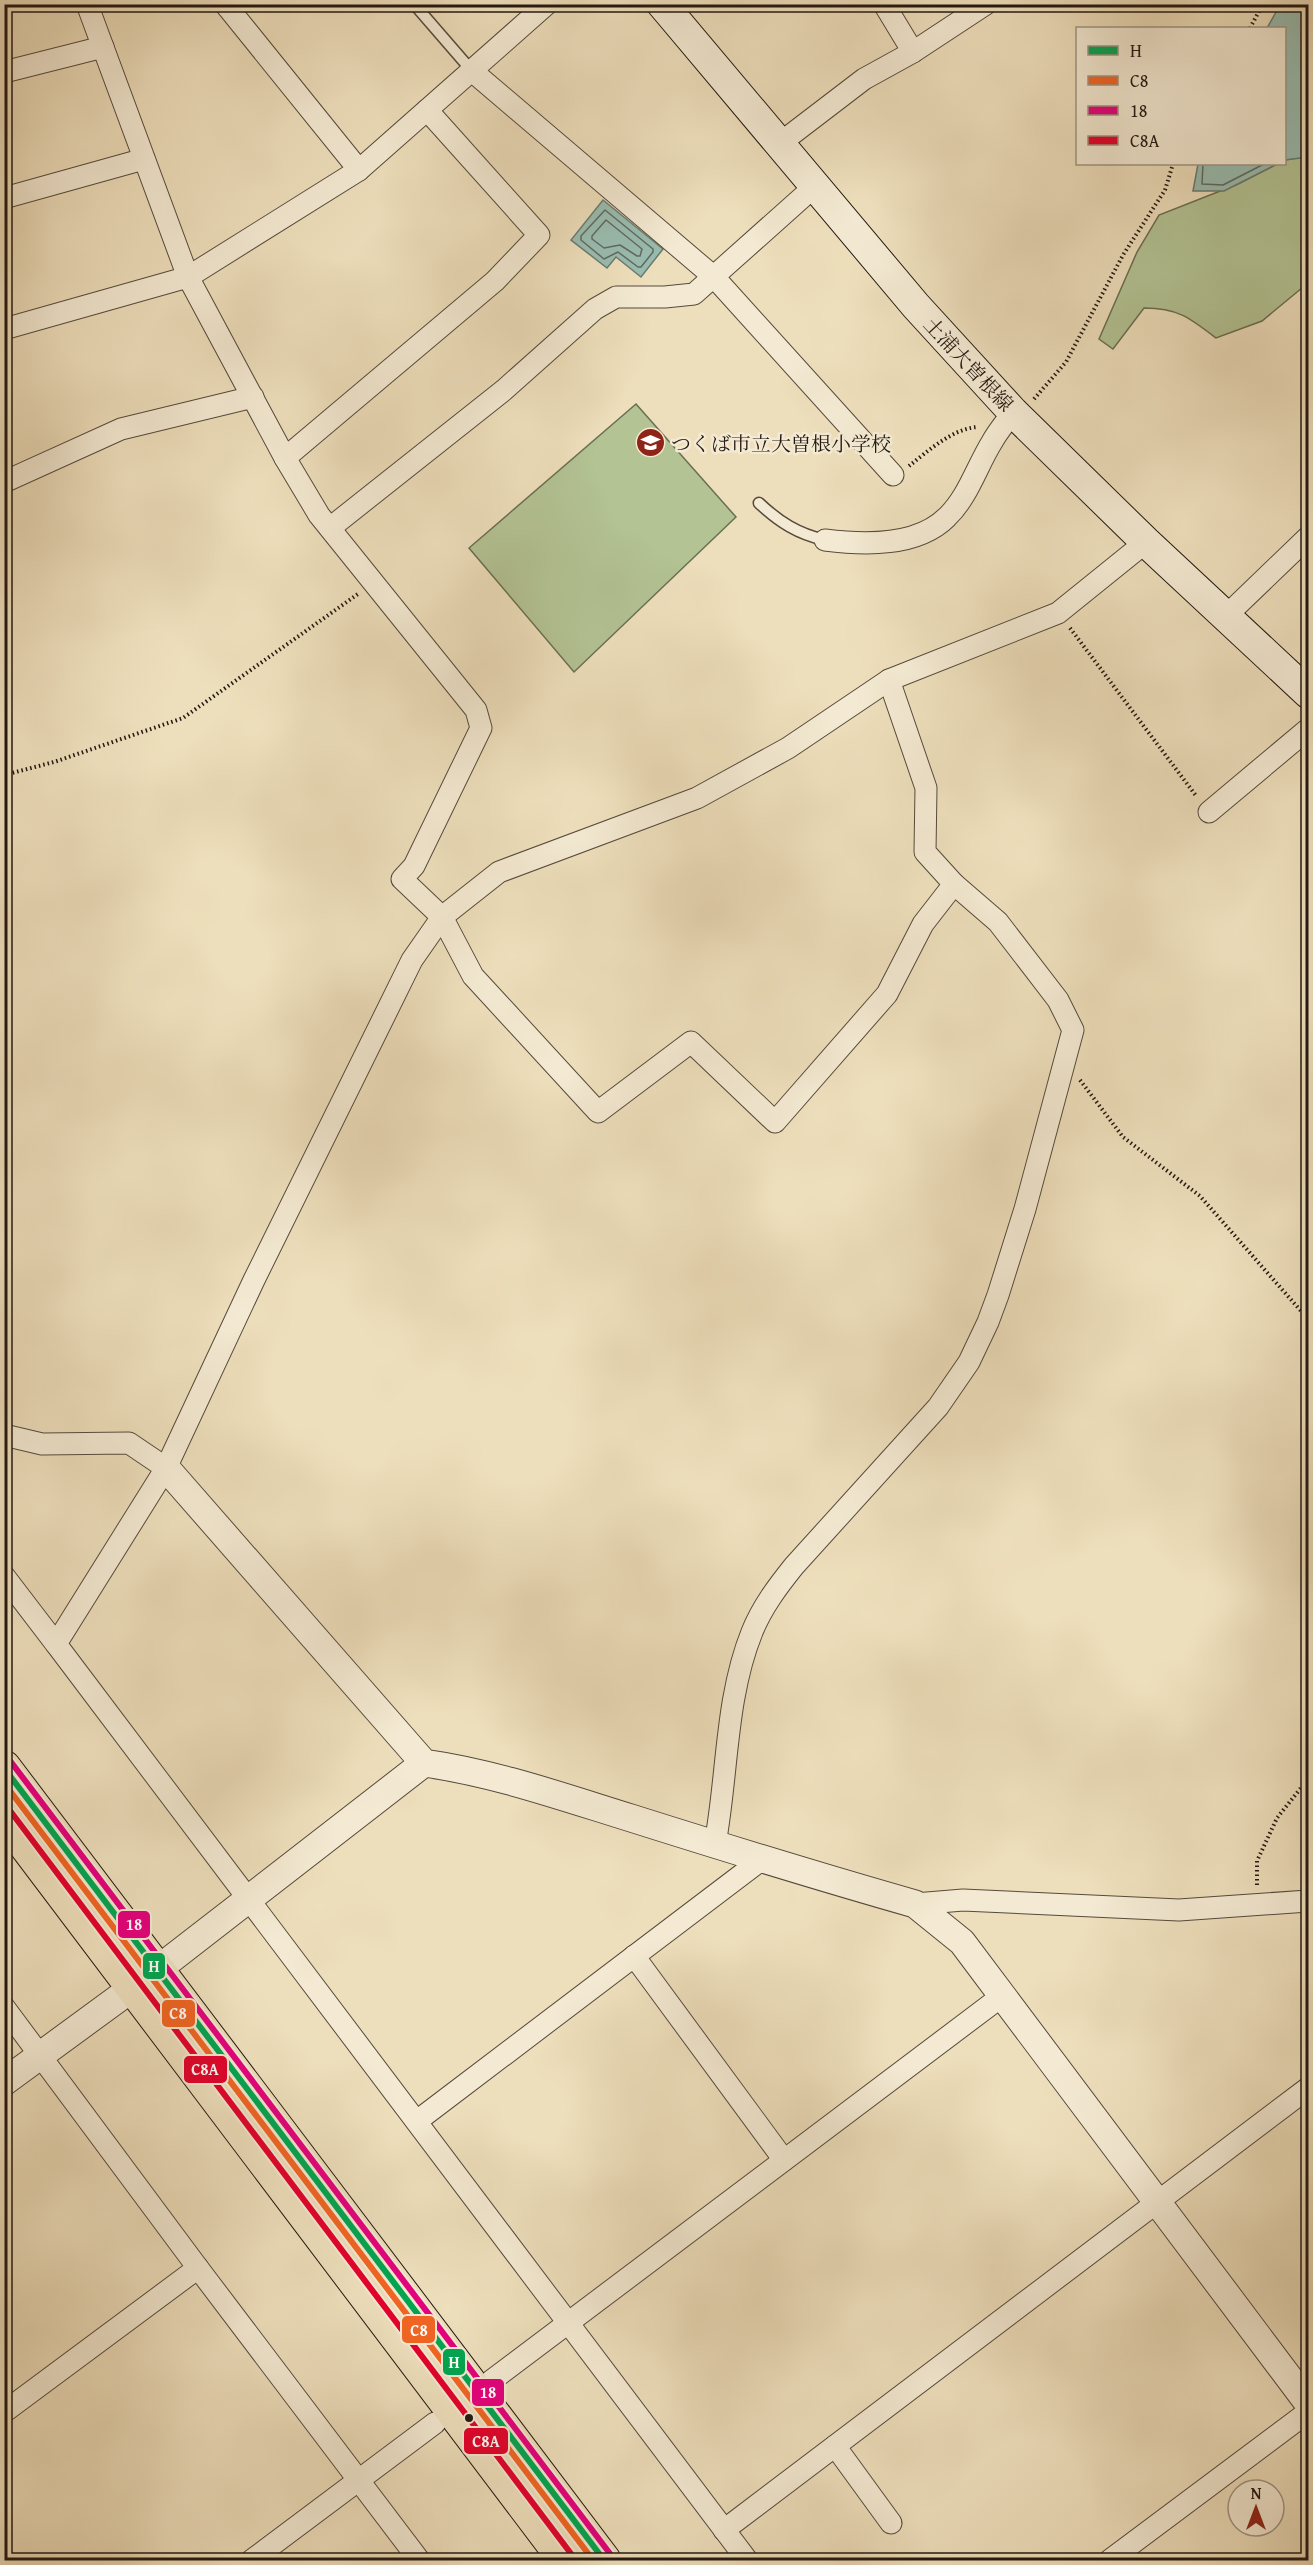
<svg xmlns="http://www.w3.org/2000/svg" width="1313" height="2565" font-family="'Gentium Book Plus','Noto Serif JP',serif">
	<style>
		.green { fill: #b3c394; stroke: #6a6e52; stroke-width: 1.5 }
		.water { fill: #99bdb1; stroke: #697b71; stroke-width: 1.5 }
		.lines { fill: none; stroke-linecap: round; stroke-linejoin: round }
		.shore { stroke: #5e6a61; stroke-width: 1.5 }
		.service-casing { stroke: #554a3c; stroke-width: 13 }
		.minor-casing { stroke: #554a3c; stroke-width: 23 }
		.tertiary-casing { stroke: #554a3c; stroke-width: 29 }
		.secondary-casing { stroke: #221811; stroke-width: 32 }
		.primary-casing { stroke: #221811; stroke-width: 35 }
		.path { stroke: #221811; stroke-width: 4; stroke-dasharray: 1.5 3; stroke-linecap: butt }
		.service { stroke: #f4ead3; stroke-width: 10 }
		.minor { stroke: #f4ead3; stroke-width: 21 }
		.tertiary { stroke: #f4ead3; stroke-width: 27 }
		.secondary { stroke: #f4ead3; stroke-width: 30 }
		.primary { stroke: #eedfbc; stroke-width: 33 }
		.bus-1-casing { stroke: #f4ead3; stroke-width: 10 }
		.bus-2-casing { stroke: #f4ead3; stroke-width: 10 }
		.bus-3-casing { stroke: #f4ead3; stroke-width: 10 }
		.bus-4-casing { stroke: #f4ead3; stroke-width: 10 }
		.bus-1 { stroke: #00a651; stroke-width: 6 }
		.bus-2 { stroke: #f26522; stroke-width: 6 }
		.bus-3 { stroke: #e5007d; stroke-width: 6 }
		.bus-4 { stroke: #e4002b; stroke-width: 6 }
		.bus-dot { fill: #221811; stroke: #f4ead3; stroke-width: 2 }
		.labels { text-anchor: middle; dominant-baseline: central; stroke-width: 5; stroke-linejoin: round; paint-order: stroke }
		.street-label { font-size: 20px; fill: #221811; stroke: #f4ead3 }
		.poi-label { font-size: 20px; fill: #221811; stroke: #f4ead3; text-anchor: start }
		.line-badge { stroke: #f4ead3; stroke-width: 2 }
		.badge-label { font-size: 16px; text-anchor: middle; font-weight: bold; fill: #fff }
	</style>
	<rect width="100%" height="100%" fill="#eedfbc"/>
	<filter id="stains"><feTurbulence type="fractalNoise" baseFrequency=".00333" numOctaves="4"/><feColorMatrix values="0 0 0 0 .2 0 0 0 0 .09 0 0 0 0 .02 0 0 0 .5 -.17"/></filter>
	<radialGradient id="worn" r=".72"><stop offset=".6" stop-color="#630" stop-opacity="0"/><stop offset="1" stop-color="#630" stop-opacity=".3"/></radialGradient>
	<g class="green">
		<path d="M1308 156V283L1262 321 1216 338C1190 318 1178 308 1144 308L1113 349 1099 339 1137 252 1159 215 1238 184 1277 164H1284L1285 160Z"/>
		<polygon points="636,404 736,517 574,672 469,548"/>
	</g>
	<g class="water">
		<polygon points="1280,5 1308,5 1308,157 1285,160 1284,28 1267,28"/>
		<polygon points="1198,164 1277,164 1224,191 1193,191"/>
		<polygon points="603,200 663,249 641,277 616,257 607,268 571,240"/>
	</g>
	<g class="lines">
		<g class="shore">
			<polyline points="1203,164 1202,184 1223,185 1264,164"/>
			<polygon points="605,210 653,249 653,252 641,267 638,267 618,252 604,259 581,240 581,236"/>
			<polygon points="606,220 642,249 640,256 637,256 620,245 604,248 592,239 592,236"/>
		</g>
		<defs>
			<g id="service">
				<polyline points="414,4 472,71"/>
				<path d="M759 503C779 522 798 534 825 540"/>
			</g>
			<g id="minor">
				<polyline points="87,4 188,277 285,458 319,515 476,710 481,728 414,866 402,879 442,917 473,976 598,1112 691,1042 775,1122 887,994 923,924 954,884"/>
				<polyline points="225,4 359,170"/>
				<polyline points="884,4 913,52"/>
				<polyline points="472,71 714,277 893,475"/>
				<polyline points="4,72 103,47"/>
				<polyline points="779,144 864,79 913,52 986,4"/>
				<polyline points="4,198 144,159"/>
				<polyline points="4,329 188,277 359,170 547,4"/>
				<polyline points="285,458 495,281 539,235 427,110"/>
				<polyline points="4,482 121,429 253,397"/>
				<polyline points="330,528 504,390 595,309 616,297 665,297 694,294 815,186"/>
				<path d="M825 540C864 545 917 547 947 517 968 497 977 466 992 442 998 431 1006 422 1013 412"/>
				<polyline points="1227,615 1308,537"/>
				<polyline points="1209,812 1308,729"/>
				<polyline points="4,1435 42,1444 129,1443 166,1468"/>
				<polyline points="4,1576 56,1644"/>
				<path d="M715 1844C728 1774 725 1699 752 1632 762 1607 778 1586 794 1566L938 1407 969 1362 988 1322 998 1295 1025 1209 1073 1030 1058 1000 998 922 954 884 925 852 926 788 889 680"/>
				<polyline points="915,1904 963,1900 1179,1910 1308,1901"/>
				<polyline points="634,1956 784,2160"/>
				<polyline points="4,2007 198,2268 419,2560"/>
				<polyline points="417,2121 761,1860"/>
				<polyline points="491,2381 1002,1996"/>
				<polyline points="4,2412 198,2268"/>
				<polyline points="835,2446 891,2523"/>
				<polyline points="724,2530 1308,2088"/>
				<polyline points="252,2560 435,2423"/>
				<polyline points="747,2560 56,1644 166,1468 254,1280 412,960 442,917 499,872 697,798 788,748 889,680 1058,613 1146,542"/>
				<polyline points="1110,2560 1308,2412"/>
			</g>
			<g id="tertiary">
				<path d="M166 1468 424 1763C495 1773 563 1797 631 1818 726 1848 820 1877 915 1904L962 1942 1308 2403"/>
				<polyline points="4,2082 157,1970 424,1763"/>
			</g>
			<polyline id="secondary" points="662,4 916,306 1013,412 1146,542 1308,693"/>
			<g id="primary">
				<polyline points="4,1767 604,2560"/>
				<polyline points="4,1817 565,2560"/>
			</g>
		</defs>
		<use href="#service" class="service-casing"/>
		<use href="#minor" class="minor-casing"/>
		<use href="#tertiary" class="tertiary-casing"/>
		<use href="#secondary" class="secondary-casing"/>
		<use href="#primary" class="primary-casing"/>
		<g class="path">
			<polyline points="1250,28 1263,4"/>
			<polyline points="1034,399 1066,362 1123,255 1165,190 1173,164"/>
			<path d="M909 466C928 451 952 429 977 427"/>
			<polyline points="1070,628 1197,797"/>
			<polyline points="4,775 54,762 183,718 358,594"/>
			<polyline points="1080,1080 1123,1137 1200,1196 1308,1319"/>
			<polyline points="1257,1885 1257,1861 1277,1818 1308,1779"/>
		</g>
		<use href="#service" class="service"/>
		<use href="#minor" class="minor"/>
		<use href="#tertiary" class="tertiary"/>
		<use href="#secondary" class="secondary"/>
		<use href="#primary" class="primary"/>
		<defs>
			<polyline id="bus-1" points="4,1768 604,2560"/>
			<polyline id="bus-2" points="4,1783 593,2560"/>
			<polyline id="bus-3" points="11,1762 611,2555"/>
			<polyline id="bus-4" points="11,1812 572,2555"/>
		</defs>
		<use href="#bus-1" class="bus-1-casing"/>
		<use href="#bus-2" class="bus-2-casing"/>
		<use href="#bus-3" class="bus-3-casing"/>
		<use href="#bus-4" class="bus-4-casing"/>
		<use href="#bus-1" class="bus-1"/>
		<use href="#bus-2" class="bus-2"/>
		<use href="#bus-3" class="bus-3"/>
		<use href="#bus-4" class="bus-4"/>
	</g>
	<defs>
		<symbol id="school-disc" viewBox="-11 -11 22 22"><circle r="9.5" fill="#8f2418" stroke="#f4ead3"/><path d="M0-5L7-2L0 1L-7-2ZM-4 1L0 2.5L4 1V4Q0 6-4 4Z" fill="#fff"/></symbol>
	</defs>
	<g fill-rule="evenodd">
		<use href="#school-disc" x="634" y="426" width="33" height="33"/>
	</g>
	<circle class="bus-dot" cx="469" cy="2418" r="5"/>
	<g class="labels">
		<g class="street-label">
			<text transform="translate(969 364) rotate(47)">土浦大曽根線</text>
		</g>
		<g class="poi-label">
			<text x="671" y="443">つくば市立大曽根小学校</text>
		</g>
	</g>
	<g class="line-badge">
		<rect x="117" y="1910" width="34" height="29" rx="6" fill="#e5007d"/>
		<rect x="142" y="1952" width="24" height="28" rx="6" fill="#00a651"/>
		<rect x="161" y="1999" width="35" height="29" rx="6" fill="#f26522"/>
		<rect x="183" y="2055" width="45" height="29" rx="6" fill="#e4002b"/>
		<rect x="401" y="2315" width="35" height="29" rx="6" fill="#f26522"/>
		<rect x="442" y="2348" width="24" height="28" rx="6" fill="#00a651"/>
		<rect x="471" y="2378" width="34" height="29" rx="6" fill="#e5007d"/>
		<rect x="463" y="2427" width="46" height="28" rx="6" fill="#e4002b"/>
	</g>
	<g class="badge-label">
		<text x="134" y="1930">18</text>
		<text x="154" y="1972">H</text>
		<text x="178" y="2019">C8</text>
		<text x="205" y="2075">C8A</text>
		<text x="419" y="2336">C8</text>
		<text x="454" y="2368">H</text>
		<text x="488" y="2398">18</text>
		<text x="486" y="2447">C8A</text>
	</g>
	<rect width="1313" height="2565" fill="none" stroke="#eedfbc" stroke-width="24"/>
	<rect x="6" y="6" width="1301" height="2553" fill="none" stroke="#221811" stroke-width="3"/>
	<rect x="12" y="12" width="1289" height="2541" fill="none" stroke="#221811" stroke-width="1.5"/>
	<rect x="1076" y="27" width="210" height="138" fill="#f4ead3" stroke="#a09685" stroke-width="1.5"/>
	<rect x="1088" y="46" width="30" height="9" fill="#00a651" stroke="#a09685" stroke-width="1.5"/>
	<text x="1130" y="57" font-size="18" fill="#221811">H</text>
	<rect x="1088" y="76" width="30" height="9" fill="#f26522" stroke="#a09685" stroke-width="1.5"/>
	<text x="1130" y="87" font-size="18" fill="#221811">C8</text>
	<rect x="1088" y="106" width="30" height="9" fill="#e5007d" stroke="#a09685" stroke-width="1.5"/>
	<text x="1130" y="117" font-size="18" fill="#221811">18</text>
	<rect x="1088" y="136" width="30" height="9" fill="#e4002b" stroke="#a09685" stroke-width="1.5"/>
	<text x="1130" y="147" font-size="18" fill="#221811">C8A</text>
	<g transform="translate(1256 2508)"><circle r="28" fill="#f4ead3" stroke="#a09685" stroke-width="1.5"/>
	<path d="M0-4.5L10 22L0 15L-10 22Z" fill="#8f2418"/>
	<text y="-9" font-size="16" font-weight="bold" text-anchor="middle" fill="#221811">N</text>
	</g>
	<rect width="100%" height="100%" filter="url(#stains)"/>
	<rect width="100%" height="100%" fill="url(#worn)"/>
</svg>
